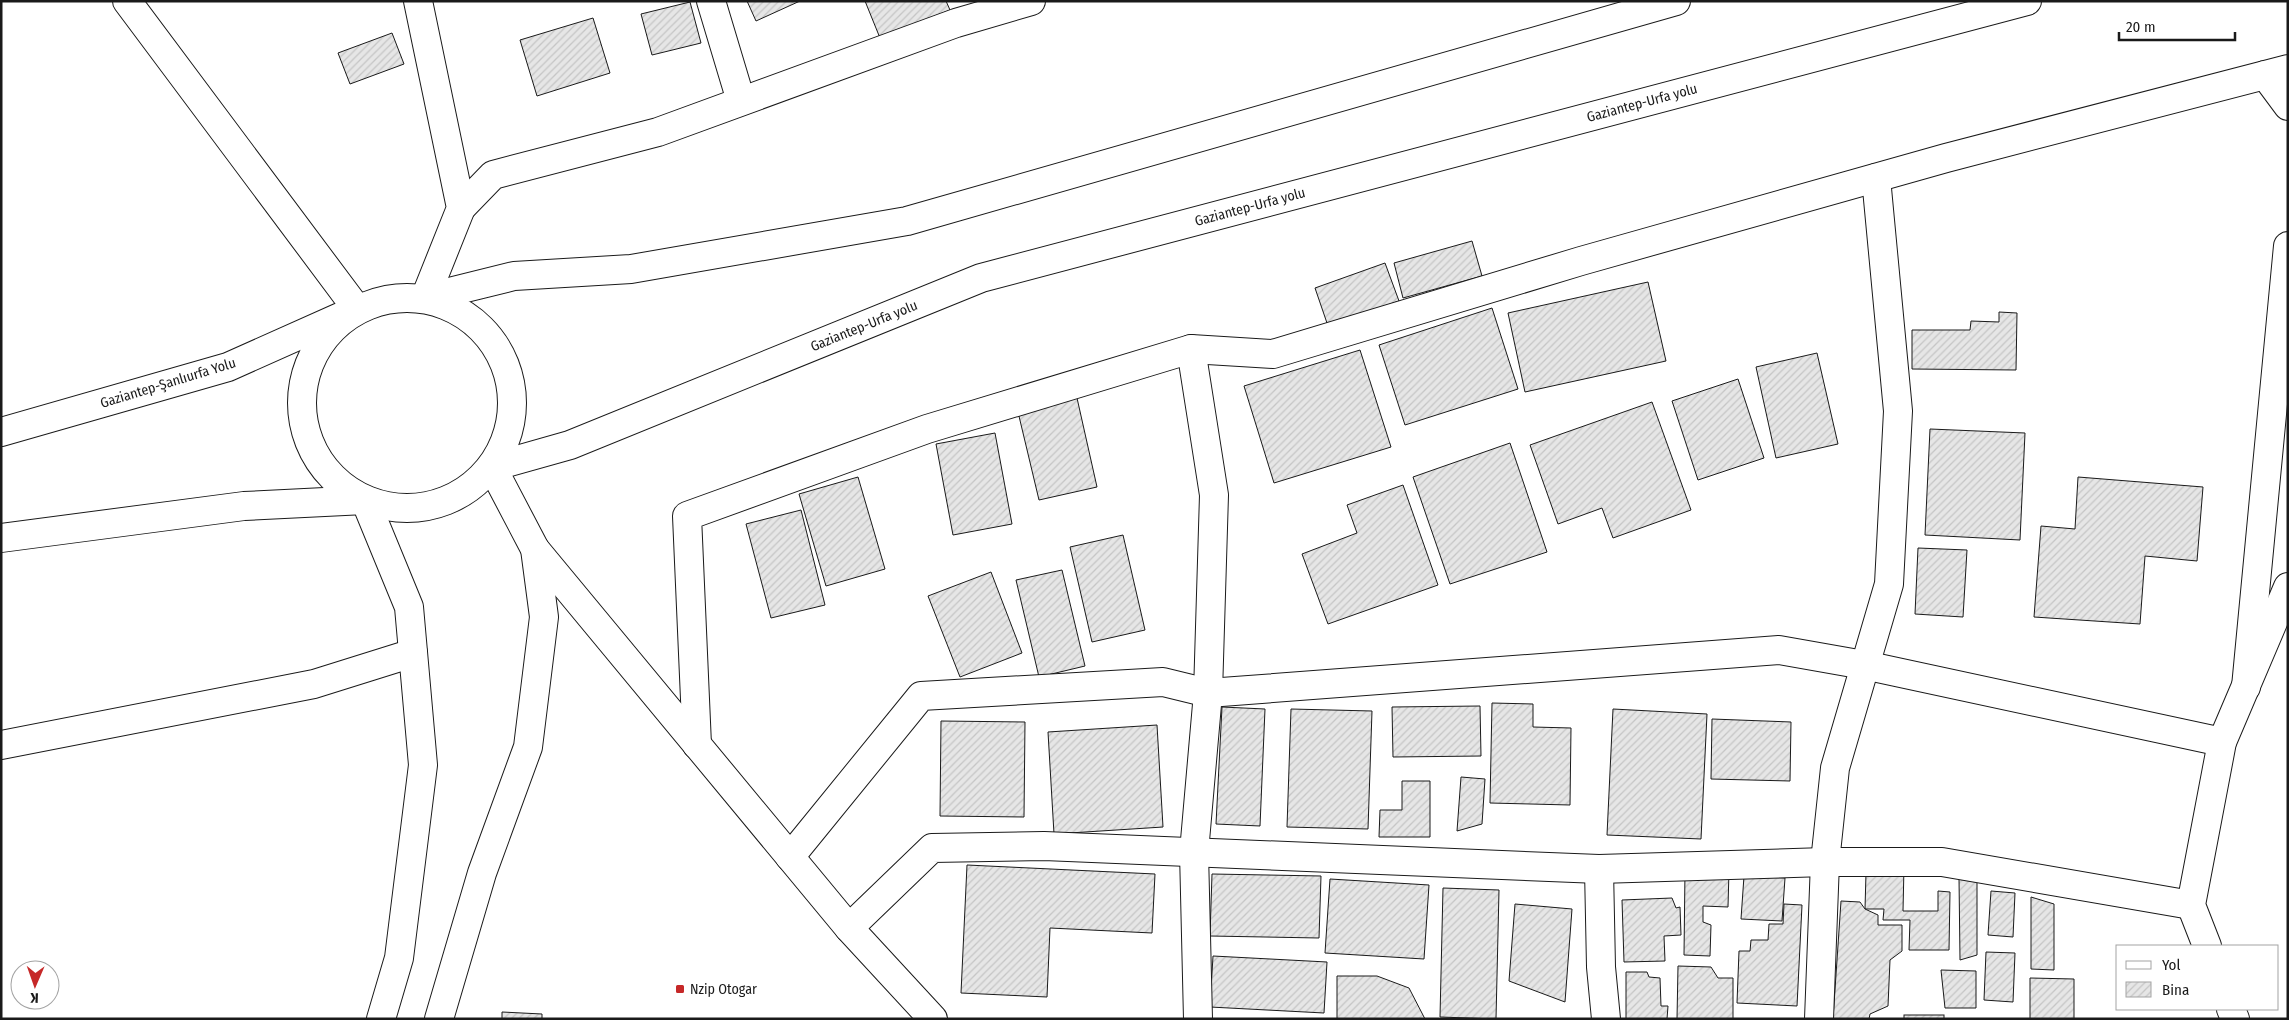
<svg xmlns="http://www.w3.org/2000/svg" width="2289" height="1020" font-family="'Fira Sans Condensed',sans-serif">
	<style>
		.building { fill: url(#building-hatch); stroke: #1a1a1a }
		.lines { fill: none; stroke-linecap: round; stroke-linejoin: round }
		.minor-casing { stroke: #1a1a1a; stroke-width: 30 }
		.tertiary-casing { stroke: #1a1a1a; stroke-width: 30 }
		.secondary-casing { stroke: #1a1a1a; stroke-width: 30 }
		.trunk-casing { stroke: #1a1a1a; stroke-width: 30 }
		.minor { stroke: #fff; stroke-width: 28 }
		.tertiary { stroke: #fff; stroke-width: 28 }
		.secondary { stroke: #fff; stroke-width: 28 }
		.trunk { stroke: #fff; stroke-width: 28 }
		.poi-dot { fill: #c62828; stroke: #fff; stroke-width: 2 }
		.labels { text-anchor: middle; dominant-baseline: central; stroke-width: 4; stroke-linejoin: round; paint-order: stroke }
		.street-label { font-size: 14px; fill: #1a1a1a; stroke: #fff }
		.poi-label { font-size: 14px; fill: #1a1a1a; stroke: #fff; text-anchor: start }
	</style>
	<defs>
		<pattern id="building-hatch" width="6" height="6" patternUnits="userSpaceOnUse" patternTransform="scale(1.25)"><rect width="6" height="6" fill="#e6e6e6"/><path d="M-1 1l2-2M0 6l6-6M5 7l2-2" fill="none" stroke="#c5c5c5"/></pattern>
	</defs>
	<rect width="100%" height="100%" fill="#fff"/>
	<g class="building">
		<polygon points="747,1 800,1 756,21"/>
		<polygon points="865,1 946,1 950,10 880,38"/>
		<polygon points="690,2 701,43 652,55 641,14"/>
		<polygon points="593,18 610,73 537,96 520,40"/>
		<polygon points="392,33 404,64 350,84 338,53"/>
		<polygon points="1472,241 1482,276 1403,298 1394,263"/>
		<polygon points="1385,263 1399,301 1328,326 1315,288"/>
		<polygon points="1648,282 1666,361 1525,392 1508,313"/>
		<polygon points="1492,308 1518,389 1405,425 1379,345"/>
		<polygon points="1999,312 2017,313 2016,370 1912,369 1912,330 1970,330 1971,321 1999,322"/>
		<polygon points="1360,350 1391,447 1274,483 1244,386"/>
		<polygon points="1817,353 1838,444 1776,458 1756,367"/>
		<polygon points="1738,379 1764,458 1698,480 1672,401"/>
		<polygon points="1077,398 1097,487 1039,500 1018,412"/>
		<polygon points="1652,402 1691,510 1613,538 1602,508 1558,524 1530,445"/>
		<polygon points="1930,429 2025,433 2020,540 1925,535"/>
		<polygon points="995,433 1012,524 953,535 936,444"/>
		<polygon points="1510,443 1547,552 1450,584 1413,477"/>
		<polygon points="858,477 885,569 826,586 799,494"/>
		<polygon points="2078,477 2203,487 2197,561 2145,556 2140,624 2034,617 2041,526 2075,529"/>
		<polygon points="1403,485 1438,585 1328,624 1302,554 1357,533 1347,505"/>
		<polygon points="801,510 825,605 771,618 746,524"/>
		<polygon points="1123,535 1145,630 1092,642 1070,547"/>
		<polygon points="1918,548 1967,550 1963,617 1915,614"/>
		<polygon points="1062,570 1085,666 1039,677 1016,580"/>
		<polygon points="991,572 1022,653 960,677 928,596"/>
		<polygon points="1492,703 1533,704 1533,727 1571,728 1570,805 1490,803"/>
		<polygon points="1480,706 1481,756 1393,757 1392,707"/>
		<polygon points="1222,707 1265,709 1260,826 1216,824"/>
		<polygon points="1291,709 1372,711 1368,829 1287,827"/>
		<polygon points="1613,709 1707,714 1701,839 1607,835"/>
		<polygon points="1712,719 1791,722 1790,781 1711,779"/>
		<polygon points="941,721 1025,722 1024,817 940,816"/>
		<polygon points="1157,725 1163,827 1054,834 1048,732"/>
		<polygon points="1461,777 1485,779 1482,824 1457,831"/>
		<polygon points="1402,781 1430,781 1430,837 1379,837 1380,810 1402,810"/>
		<polygon points="967,865 1155,874 1152,933 1050,928 1047,997 961,993"/>
		<polygon points="1904,866 1903,911 1938,911 1938,891 1950,892 1949,950 1909,950 1910,920 1883,920 1884,909 1865,909 1866,873"/>
		<polygon points="1685,870 1729,870 1728,907 1703,906 1703,922 1711,925 1710,956 1684,955"/>
		<polygon points="1212,874 1321,876 1319,938 1210,936"/>
		<polygon points="1744,876 1785,878 1782,921 1741,919"/>
		<polygon points="1959,878 1977,878 1977,955 1960,960"/>
		<polygon points="1330,879 1429,885 1424,959 1325,953"/>
		<polygon points="1443,888 1499,890 1496,1019 1440,1017"/>
		<polygon points="1991,891 2015,893 2013,937 1988,935"/>
		<polygon points="2031,897 2054,904 2054,970 2031,969"/>
		<polygon points="1672,898 1676,908 1680,907 1681,935 1664,936 1665,961 1624,962 1622,900"/>
		<polygon points="1841,901 1860,902 1865,909 1878,915 1878,925 1902,925 1902,951 1890,960 1888,1006 1870,1014 1869,1019 1833,1019"/>
		<polygon points="1515,904 1572,909 1565,1002 1509,981"/>
		<polygon points="1784,904 1802,905 1797,1006 1737,1003 1739,951 1750,951 1751,940 1768,940 1769,924 1783,924"/>
		<polygon points="1986,952 2015,953 2013,1002 1984,1000"/>
		<polygon points="1213,956 1327,962 1324,1013 1210,1007"/>
		<polygon points="1678,966 1711,967 1718,978 1733,978 1733,1019 1677,1019"/>
		<polygon points="1941,970 1976,971 1976,1008 1945,1008"/>
		<polygon points="1626,972 1647,972 1649,977 1660,978 1661,1006 1668,1006 1667,1019 1626,1019"/>
		<polygon points="1337,976 1377,976 1409,988 1425,1019 1337,1019"/>
		<polygon points="2030,978 2074,979 2074,1019 2030,1019"/>
		<polygon points="502,1012 542,1014 542,1019 502,1019"/>
		<rect x="1904" y="1015" width="40" height="4"/>
	</g>
	<g class="lines">
		<defs>
			<g id="minor">
				<polyline points="418,1 461,208 425,298"/>
				<polyline points="711,1 741,101"/>
				<polyline points="2265,75 2288,106"/>
				<polyline points="461,208 493,175 658,132 956,23 1031,1"/>
				<polyline points="1191,349 1214,495 1208,693 1194,852 1198,1019"/>
				<polyline points="2246,687 2288,246"/>
				<polyline points="1,745 314,684 413,653"/>
				<polyline points="697,745 687,516 927,429 1191,349 1273,354 1581,261 1946,158 2288,69"/>
				<polyline points="790,857 921,696 1163,682 1208,693 1779,650 1864,665 2222,742"/>
				<polyline points="1599,869 1601,967 1606,1019"/>
				<polyline points="849,928 932,848 1044,846 1599,869 1825,862 1942,862 2191,905"/>
				<polyline points="2207,946 2191,905 2222,742 2288,587"/>
				<polyline points="2231,1009 2235,1019"/>
				<polyline points="1819,1019 1825,862 1835,768 1889,584 1898,411 1876,178"/>
			</g>
			<g id="tertiary">
				<polyline points="127,1 357,309"/>
				<polyline points="535,549 849,928 933,1019"/>
			</g>
			<g id="secondary">
				<polyline points="365,500 409,607 423,765 399,958 381,1019"/>
				<polyline points="439,1019 482,873 528,747 544,617 535,549 492,467"/>
			</g>
			<g id="trunk">
				<circle cx="407" cy="403" r="105"/>
				<polyline points="425,298 514,276 631,269 907,221 1676,1"/>
				<polyline points="1,432 228,367 340,317"/>
				<polyline points="492,467 570,445 981,278 2027,1"/>
				<polyline points="1,538 244,506 365,500"/>
			</g>
		</defs>
		<use href="#minor" class="minor-casing"/>
		<use href="#tertiary" class="tertiary-casing"/>
		<use href="#secondary" class="secondary-casing"/>
		<use href="#trunk" class="trunk-casing"/>
		<use href="#minor" class="minor"/>
		<use href="#tertiary" class="tertiary"/>
		<use href="#secondary" class="secondary"/>
		<use href="#trunk" class="trunk"/>
	</g>
	<rect class="poi-dot" x="675" y="984" width="10" height="10" rx="2.5"/>
	<g class="labels">
		<g class="street-label">
			<text transform="translate(1642 103) rotate(-15)">Gaziantep-Urfa yolu</text>
			<text transform="translate(1250 207) rotate(-15)">Gaziantep-Urfa yolu</text>
			<text transform="translate(864 326) rotate(-22)">Gaziantep-Urfa yolu</text>
			<text transform="translate(168 383) rotate(-17)">Gaziantep-Şanlıurfa Yolu</text>
		</g>
		<g class="poi-label">
			<text x="690" y="989">Nzip Otogar</text>
		</g>
	</g>
	<rect width="2289" height="1020" fill="none" stroke="#1a1a1a" stroke-width="5"/>
	<rect x="2116" y="945" width="162" height="65" fill="#ffffff" stroke="#a3a3a3"/>
	<rect x="2126" y="961" width="25" height="8" fill="#ffffff" stroke="#a3a3a3"/>
	<text x="2162" y="970" font-size="15" fill="#1a1a1a">Yol</text>
	<rect x="2126" y="982" width="25" height="15" fill="url(#building-hatch)" stroke="#a3a3a3"/>
	<text x="2162" y="995" font-size="15" fill="#1a1a1a">Bina</text>
	<g transform="translate(35 985) rotate(182)"><circle r="24" fill="#ffffff" stroke="#a3a3a3"/>
	<path d="M0-4L9 19L0 12L-9 19Z" fill="#c62828"/>
	<text y="-8" font-size="14" font-weight="bold" text-anchor="middle" fill="#1a1a1a">K</text>
	</g>
	<path d="M2119 32v8h116v-8" fill="none" stroke="#1a1a1a" stroke-width="2.5"/>
	<text x="2126" y="32" font-size="15" fill="#1a1a1a" stroke="#ffffff" stroke-width="4" paint-order="stroke">20 m</text>
</svg>
